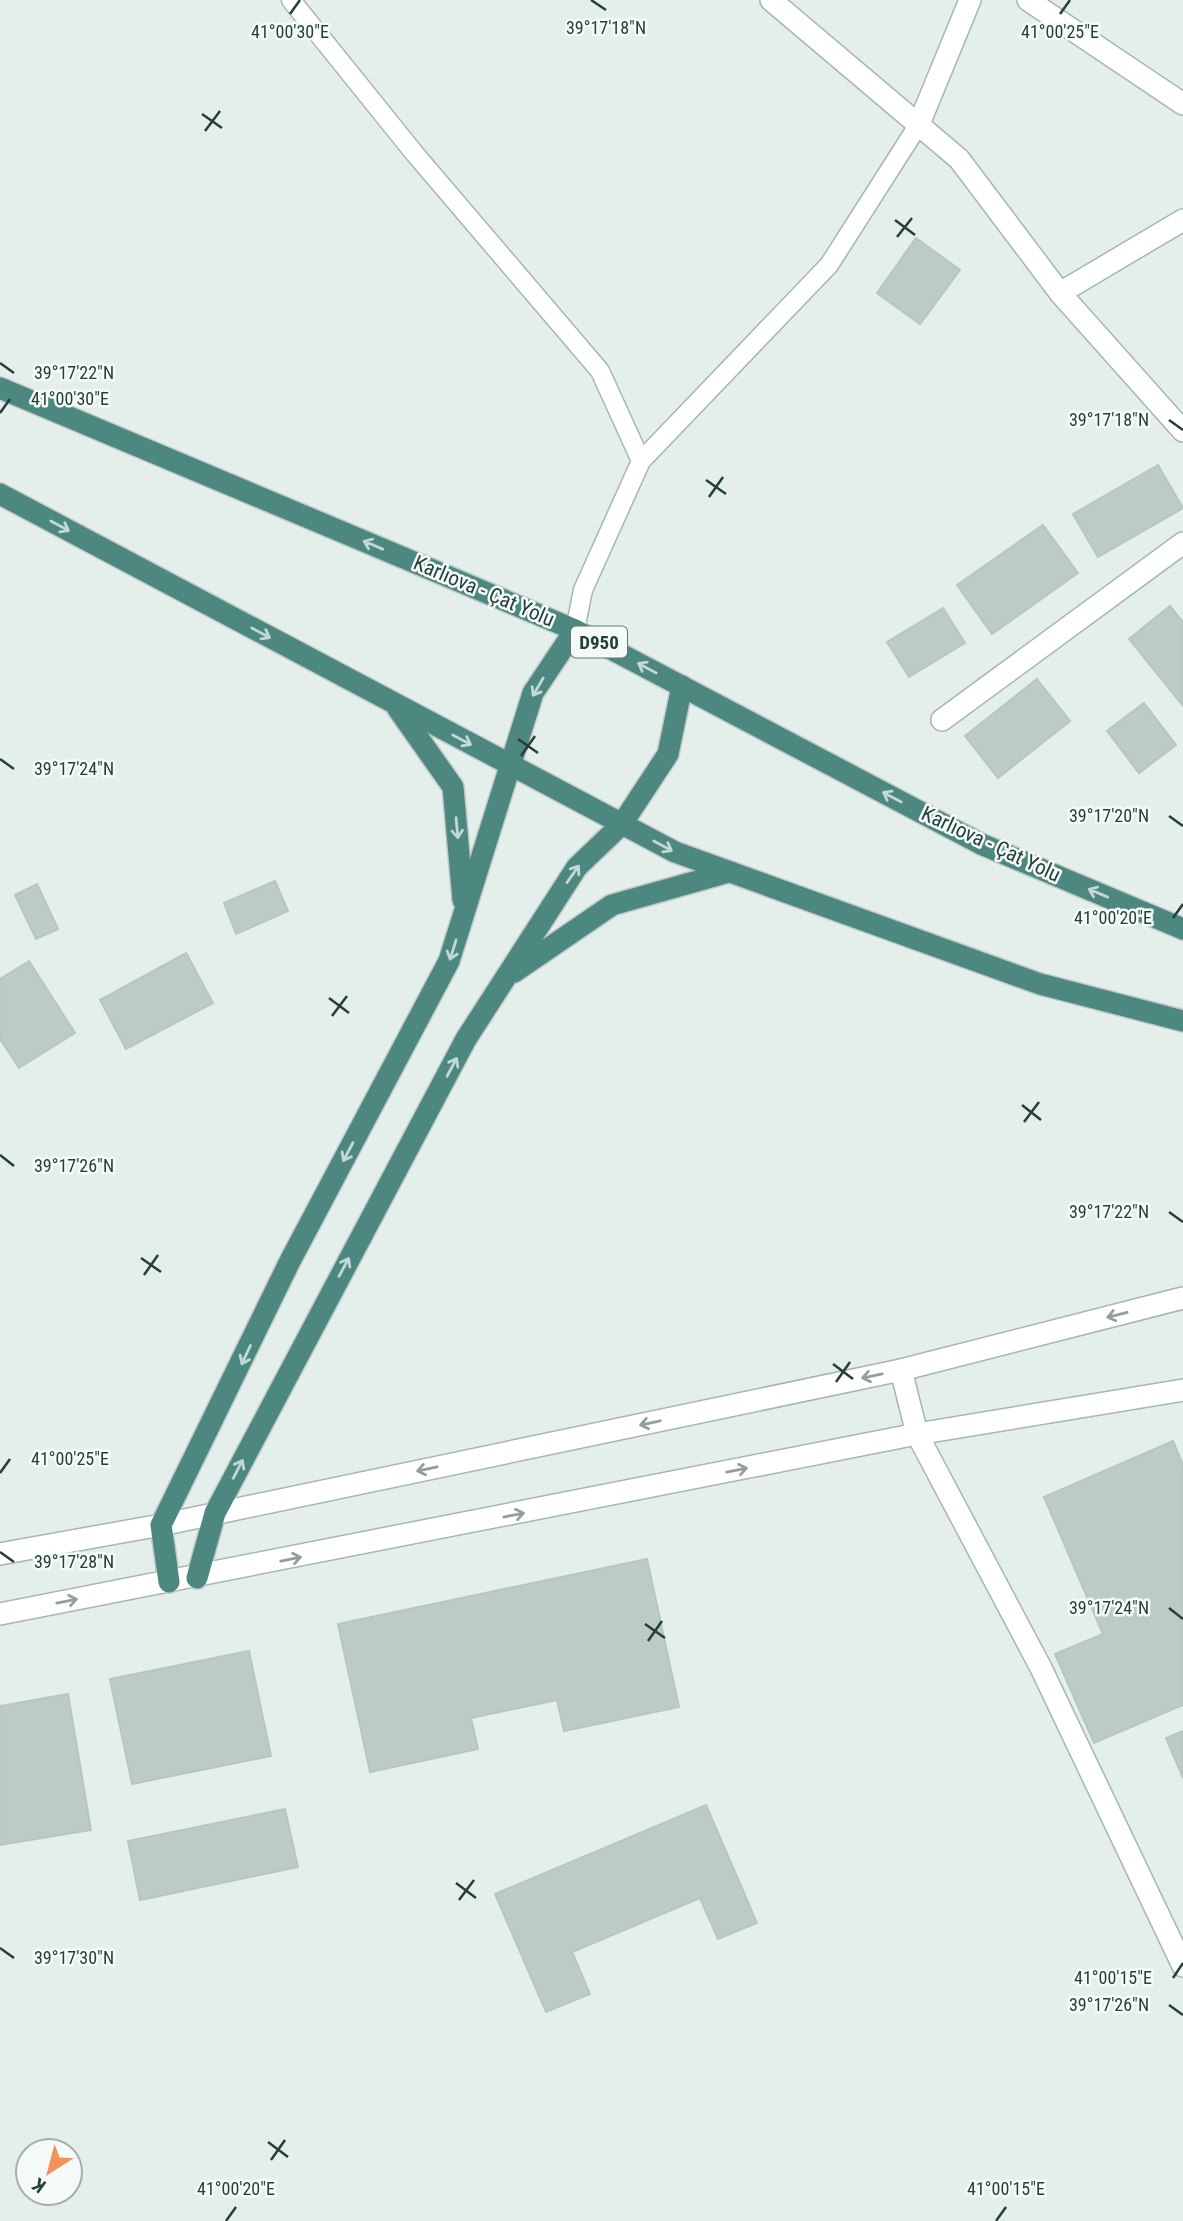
<svg xmlns="http://www.w3.org/2000/svg" width="1183" height="2221" font-family="'Roboto Condensed',sans-serif">
	<style>
		.building { fill: #bccbc7; stroke: #b6c7c2; stroke-width: 2 }
		.lines { fill: none; stroke-linecap: round; stroke-linejoin: round }
		.service-casing { stroke: #a6b6b2; stroke-width: 21 }
		.minor-casing { stroke: #a6b6b2; stroke-width: 24 }
		.tertiary-casing { stroke: #a6b6b2; stroke-width: 24 }
		.trunk-casing { stroke: #c1cac8; stroke-width: 24 }
		.service { stroke: #fff; stroke-width: 18 }
		.minor { stroke: #fff; stroke-width: 21 }
		.tertiary { stroke: #fff; stroke-width: 21 }
		.trunk { stroke: #4c8880; stroke-width: 21 }
		.oneway { stroke: #c2d8d4 }
		.oneway2 { stroke: #91a09d }
		.ticks { fill: none; stroke: #23403b; stroke-width: 2.5 }
		.labels { text-anchor: middle; dominant-baseline: central; stroke-width: 5; stroke-linejoin: round; paint-order: stroke }
		.shield { fill: #f5faf8; stroke: #627874; stroke-width: 2 }
		.shield-label { font-size: 19px; font-weight: bold; fill: #23403b }
		.street-label { font-size: 21px; fill: #23403b; stroke: #f5faf8 }
		.ticks-label { font-size: 18px; text-anchor: middle; fill: #23403b; stroke: #f5faf8; stroke-width: 5; stroke-linejoin: round; paint-order: stroke }
	</style>
	<rect width="100%" height="100%" fill="#e4eeea"/>
	<g class="building">
		<polygon points="916,238 960,270 920,324 877,293"/>
		<polygon points="1158,465 1183,508 1098,557 1073,514"/>
		<polygon points="1043,525 1078,573 992,634 957,585"/>
		<polygon points="1170,606 1183,622 1183,706 1129,639"/>
		<polygon points="943,608 965,643 909,677 887,642"/>
		<polygon points="1037,679 1070,721 998,778 965,736"/>
		<polygon points="1144,703 1176,745 1139,773 1107,731"/>
		<polygon points="275,881 288,911 236,934 224,903"/>
		<polygon points="37,884 58,929 36,939 15,895"/>
		<polygon points="186,953 213,1003 126,1049 100,1000"/>
		<polygon points="29,961 75,1033 19,1068 0,1039 0,979"/>
		<polygon points="1173,1441 1183,1465 1183,1705 1094,1743 1055,1654 1103,1634 1044,1497"/>
		<polygon points="647,1559 679,1707 564,1731 557,1700 471,1718 478,1749 370,1772 338,1624"/>
		<polygon points="249,1651 271,1756 132,1784 110,1679"/>
		<polygon points="68,1694 91,1830 0,1845 0,1706"/>
		<polygon points="1183,1731 1183,1778 1166,1738"/>
		<polygon points="706,1805 757,1923 718,1939 700,1898 572,1952 590,1994 546,2012 495,1894"/>
		<polygon points="285,1809 298,1867 140,1900 128,1841"/>
	</g>
	<g class="lines">
		<defs>
			<g id="service">
				<polyline points="291,0 415,154 600,371 641,461 583,590 575,630"/>
				<polyline points="641,461 829,265 919,124"/>
			</g>
			<g id="minor">
				<polyline points="771,0 959,159 1060,293"/>
				<polyline points="1028,0 1183,104"/>
				<polyline points="919,124 970,0"/>
				<polyline points="1183,220 1060,293 1183,431"/>
				<polyline points="942,720 1183,543"/>
				<polyline points="901,1370 917,1434 1041,1668 1183,1966"/>
			</g>
			<g id="tertiary">
				<polyline points="0,1554 161,1525 901,1370 1183,1298"/>
				<polyline points="0,1614 917,1434 1183,1390"/>
			</g>
			<g id="trunk">
				<polyline points="0,388 575,630 981,844 1183,929"/>
				<polyline points="0,494 675,852 1040,984 1183,1021"/>
				<polyline points="398,709 453,787 463,900"/>
				<polyline points="514,972 612,905 729,872"/>
				<polyline points="197,1578 215,1513 466,1039 577,867 622,824 668,754 682,686"/>
				<polyline points="169,1582 161,1525 290,1261 449,961 533,693 575,630"/>
			</g>
		</defs>
		<use href="#service" class="service-casing"/>
		<use href="#minor" class="minor-casing"/>
		<use href="#tertiary" class="tertiary-casing"/>
		<use href="#trunk" class="trunk-casing"/>
		<use href="#service" class="service"/>
		<use href="#minor" class="minor"/>
		<use href="#tertiary" class="tertiary"/>
		<use href="#trunk" class="trunk"/>
	</g>
	<defs><path id="oneway-shaft" d="M-6 0H5M1.5-3L5.5 0L1.5 3" fill="none" stroke-width="1.6" stroke-linecap="round" stroke-linejoin="round" transform="scale(1.75)"/></defs>
	<g class="oneway">
		<use href="#oneway-shaft" transform="translate(60 526) rotate(28)"/>
		<use href="#oneway-shaft" transform="translate(373 545) rotate(-157)"/>
		<use href="#oneway-shaft" transform="translate(261 633) rotate(28)"/>
		<use href="#oneway-shaft" transform="translate(647 668) rotate(-152)"/>
		<use href="#oneway-shaft" transform="translate(538 687) rotate(120)"/>
		<use href="#oneway-shaft" transform="translate(462 740) rotate(28)"/>
		<use href="#oneway-shaft" transform="translate(892 797) rotate(-152)"/>
		<use href="#oneway-shaft" transform="translate(457 828) rotate(85)"/>
		<use href="#oneway-shaft" transform="translate(663 846) rotate(28)"/>
		<use href="#oneway-shaft" transform="translate(573 874) rotate(-55)"/>
		<use href="#oneway-shaft" transform="translate(1098 893) rotate(-157)"/>
		<use href="#oneway-shaft" transform="translate(453 950) rotate(107)"/>
		<use href="#oneway-shaft" transform="translate(452 1067) rotate(-62)"/>
		<use href="#oneway-shaft" transform="translate(348 1152) rotate(118)"/>
		<use href="#oneway-shaft" transform="translate(344 1267) rotate(-62)"/>
		<use href="#oneway-shaft" transform="translate(246 1355) rotate(115)"/>
		<use href="#oneway-shaft" transform="translate(238 1469) rotate(-63)"/>
	</g>
	<g class="oneway2">
		<use href="#oneway-shaft" transform="translate(1117 1315) rotate(166)"/>
		<use href="#oneway-shaft" transform="translate(872 1376) rotate(168)"/>
		<use href="#oneway-shaft" transform="translate(650 1423) rotate(168)"/>
		<use href="#oneway-shaft" transform="translate(427 1469) rotate(168)"/>
		<use href="#oneway-shaft" transform="translate(737 1470) rotate(-11)"/>
		<use href="#oneway-shaft" transform="translate(514 1515) rotate(-11)"/>
		<use href="#oneway-shaft" transform="translate(291 1559) rotate(-11)"/>
		<use href="#oneway-shaft" transform="translate(67 1601) rotate(-11)"/>
	</g>
	<path class="ticks" d="M591 0 606 10M290 14 300 0M1060 14 1070 0M202 114 222 128M205 131 220 111M895 220 915 235M897 237 912 218M0 363 14 373M0 413 10 399M1169 420 1183 430M706 480 726 494M709 497 723 477M518 739 538 753M521 756 535 736M0 759 14 769M1169 816 1183 826M1173 918 1183 904M329 998 349 1013M332 1016 347 996M1022 1105 1041 1120M1024 1122 1039 1102M0 1155 14 1166M1169 1212 1183 1222M141 1258 161 1272M144 1275 158 1255M833 1364 853 1379M836 1382 850 1362M0 1473 10 1459M0 1552 14 1562M1169 1608 1183 1619M645 1624 665 1638M648 1641 662 1621M456 1883 476 1898M459 1900 474 1880M0 1948 14 1958M1173 1978 1183 1963M1169 2005 1183 2015M268 2142 288 2157M271 2160 285 2140M226 2221 236 2207M996 2221 1006 2207"/>
	<g class="labels">
		<rect class="shield" x="571" y="626.5" width="56" height="31" rx="5"/>
		<g class="shield-label">
			<text x="599" y="642">D950</text>
		</g>
		<g class="street-label">
			<text transform="translate(484 591) rotate(23)">Karlıova - Çat Yolu</text>
			<text transform="translate(991 844) rotate(25)">Karlıova - Çat Yolu</text>
		</g>
	</g>
	<g class="ticks-label">
		<text x="606" y="34">39°17'18"N</text>
		<text x="290" y="38">41°00'30"E</text>
		<text x="1060" y="38">41°00'25"E</text>
		<text x="74" y="379">39°17'22"N</text>
		<text x="70" y="405">41°00'30"E</text>
		<text x="1109" y="426">39°17'18"N</text>
		<text x="74" y="775">39°17'24"N</text>
		<text x="1109" y="822">39°17'20"N</text>
		<text x="1113" y="924">41°00'20"E</text>
		<text x="74" y="1172">39°17'26"N</text>
		<text x="1109" y="1218">39°17'22"N</text>
		<text x="70" y="1465">41°00'25"E</text>
		<text x="74" y="1568">39°17'28"N</text>
		<text x="1109" y="1614">39°17'24"N</text>
		<text x="74" y="1964">39°17'30"N</text>
		<text x="1113" y="1984">41°00'15"E</text>
		<text x="1109" y="2011">39°17'26"N</text>
		<text x="236" y="2195">41°00'20"E</text>
		<text x="1006" y="2195">41°00'15"E</text>
	</g>
	<g transform="translate(49 2172) rotate(216)"><circle r="33" fill="#f5faf8" stroke="#a1b0ac" stroke-width="2"/>
	<path d="M0-5L12 26L0 18L-12 26Z" fill="#f2935e"/>
	<text y="-10" font-size="19" font-weight="bold" text-anchor="middle" fill="#23403b">K</text>
	</g>
</svg>
